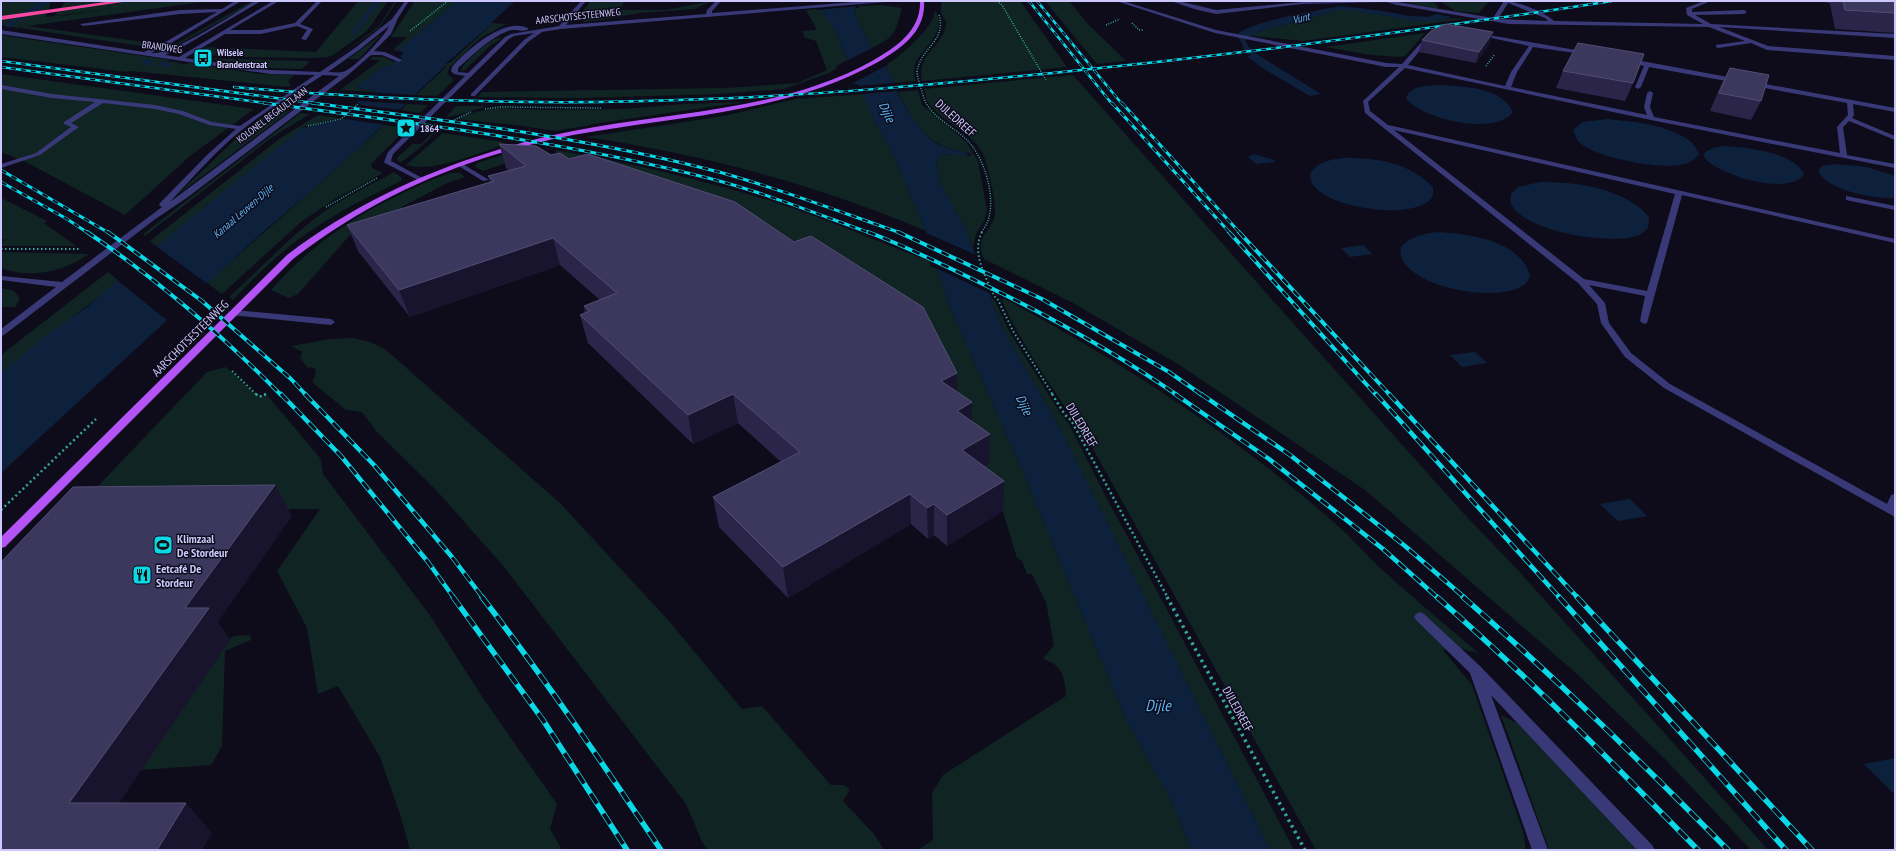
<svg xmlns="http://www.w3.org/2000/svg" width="1896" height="851" font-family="'PT Sans Narrow',sans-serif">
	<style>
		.green { fill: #0f2423 }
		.water { fill: #0d213d }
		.pier { fill: #0e0c1b }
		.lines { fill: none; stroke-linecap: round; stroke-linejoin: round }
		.stream { stroke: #0d213d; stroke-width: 5 }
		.path-far3 { stroke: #32a79b; stroke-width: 1.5; stroke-dasharray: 1 1.5; stroke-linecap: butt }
		.path-far2 { stroke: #32a79b; stroke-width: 2; stroke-dasharray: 1.5 2.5; stroke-linecap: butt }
		.path-far1 { stroke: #32a79b; stroke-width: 2.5; stroke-dasharray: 2 3; stroke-linecap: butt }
		.path { stroke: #32a79b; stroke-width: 3.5; stroke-dasharray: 2.5 4; stroke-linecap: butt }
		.minor { fill: #393978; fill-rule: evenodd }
		.major { fill: #b454f7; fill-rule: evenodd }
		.highway { fill: #f749a2; fill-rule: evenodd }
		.rail-far4-casing { stroke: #0bd8e6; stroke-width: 2.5 }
		.rail-far3-casing { stroke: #0bd8e6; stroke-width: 3 }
		.rail-far2-casing { stroke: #0bd8e6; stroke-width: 4 }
		.rail-far1-casing { stroke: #0bd8e6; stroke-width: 4.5 }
		.rail-casing { stroke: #0bd8e6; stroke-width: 5.5 }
		.rail-far4 { stroke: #0e0c1b; stroke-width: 1.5; stroke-dasharray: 5; stroke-linecap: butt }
		.rail-far3 { stroke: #0e0c1b; stroke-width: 2; stroke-dasharray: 6; stroke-linecap: butt }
		.rail-far2 { stroke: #0e0c1b; stroke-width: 2.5; stroke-dasharray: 8; stroke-linecap: butt }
		.rail-far1 { stroke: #0e0c1b; stroke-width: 3; stroke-dasharray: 10; stroke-linecap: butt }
		.rail { stroke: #0e0c1b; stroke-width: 4; stroke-dasharray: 12; stroke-linecap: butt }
		.wall { fill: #2a2549 }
		.shaded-wall { fill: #18142e }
		.building { fill: #3c375c; stroke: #524e75 }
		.labels { text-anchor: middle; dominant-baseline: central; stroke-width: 3; stroke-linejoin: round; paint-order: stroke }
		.far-street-label { font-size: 10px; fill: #ccc8fc; stroke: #0e0c1b }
		.far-poi-label { font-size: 10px; font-weight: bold; fill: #ccc8fc; stroke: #0e0c1b; text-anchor: start }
		.far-water-label { font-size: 11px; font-style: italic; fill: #5bb5f7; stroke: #0e0c1b }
		.street-label { font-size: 12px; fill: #ccc8fc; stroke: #0e0c1b }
		.poi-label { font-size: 12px; font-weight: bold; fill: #ccc8fc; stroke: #0e0c1b; text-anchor: start }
		.water-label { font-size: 13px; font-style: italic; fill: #5bb5f7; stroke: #0e0c1b }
		.near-water-label { font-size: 16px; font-style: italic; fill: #5bb5f7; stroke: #0e0c1b }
	</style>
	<rect width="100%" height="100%" fill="#0e0c1b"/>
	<g class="green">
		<polygon points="1,1 51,1 46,17 68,15 46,21 73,14 114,8 54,16 66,1 210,1 28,26 158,44 147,47 20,28 23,26 18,28 1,25"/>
		<polygon points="252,1 257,1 172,48 174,45"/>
		<polygon points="358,1 388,1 367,31 333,55 327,57 313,58 234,57 198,54 206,47 316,52"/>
		<polygon points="395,1 397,1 379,28 336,59 379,26"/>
		<polygon points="415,1 458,1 397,51 393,50 407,37 391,37"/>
		<polygon points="591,1 625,1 619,10 666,10 711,1 695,9 640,13 601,20 584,22 580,15"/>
		<path d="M944 1H1020L1067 67 922 81C916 54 942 48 946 25 947 20 943 19 942 14 940 11 941 5 942 2Z"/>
		<polygon points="1045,1 1069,1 1088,24 1126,61 1097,64"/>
		<polygon points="1401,1 1432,1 1438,6 1438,9"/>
		<polygon points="1440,1 1489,1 1479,13 1454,11 1454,10"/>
		<path d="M883 5 902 8C895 33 896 36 872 48L854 13 856 8H859V6Z"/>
		<path d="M819 9C833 16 841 47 848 60L836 66 837 68 829 73 784 89 720 94 579 98 478 97 482 92 725 88 771 85 797 83 827 70 816 41 805 38 802 31 817 30 806 10Z"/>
		<path d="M1340 10C1365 9 1389 18 1413 20 1431 22 1448 16 1465 19L1303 41 1252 36 1258 32Z"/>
		<path d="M934 12H936C950 42 905 51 916 81L894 83 886 65C897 59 936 26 934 12Z"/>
		<polygon points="493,23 506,24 479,39 450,67 447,73 454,80 437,96 416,95 446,67 444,65 452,61"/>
		<polygon points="1425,33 1405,56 1400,57 1371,55 1325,47"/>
		<polygon points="382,34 359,59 348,59"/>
		<polygon points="1,35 170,60 168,62 176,61 174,62 183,64 180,65 191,63 259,74 294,75 288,81 291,85 289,87 131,71 127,72 1,57"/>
		<path d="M497 38H502L491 45 465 70 460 71C464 62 488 41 497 38Z"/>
		<polygon points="372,57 384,57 394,62 390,66 382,67 357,88 374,90 371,92 340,90 381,60 370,60"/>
		<polygon points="204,58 307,61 309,62 302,69 271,68"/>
		<polygon points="1,74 254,109 190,156 125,215 26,162 1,152"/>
		<path d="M1073 75 1284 313 1466 516 1515 567 1694 766 1768 850H1751L1666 760 1576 673 1365 490 1178 364 1073 303 984 259C973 237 993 231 995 214 996 202 988 165 983 154 973 133 943 122 929 104 926 100 926 94 924 89Z"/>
		<path d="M918 90 922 105 967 143 978 161 987 210 984 221 976 234 973 248 966 230 941 184 936 162 942 154 970 156 972 154C959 150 945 149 934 141 917 130 907 109 898 92Z"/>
		<path d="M866 94 873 119 892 152 926 231C818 185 702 154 586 137L724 116 795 99Z"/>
		<polygon points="744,102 606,122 556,131 515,125 456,119 475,112 498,108 547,110 624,109 683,104"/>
		<polygon points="407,104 428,105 420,113 401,110"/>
		<path d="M456 106H487C481 108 450 118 446 117Z"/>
		<polygon points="273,109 290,111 177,195 241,134"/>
		<polygon points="300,113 310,114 271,138 145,236 143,234"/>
		<polygon points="318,115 339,118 303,127 302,128 315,126 268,156 157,247 150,241 279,139"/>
		<path d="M384 125 407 128 371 164 372 168 383 173 335 199 301 222 222 294 207 283C266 230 326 179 384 125Z"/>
		<path d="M434 131 435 132C426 144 413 153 400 163L398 161 397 158 412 144H421Z"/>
		<path d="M443 133 503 142 501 143 506 144C478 153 433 173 406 165Z"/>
		<polygon points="529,147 514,160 483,171 475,167 477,163"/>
		<path d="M556 150C630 163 704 180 777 203 828 219 878 242 929 261L930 266 938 269 949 305 1022 470 1126 719 1169 796 1192 850H918L933 840 932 793 943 775 1066 696C1065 678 1063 665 1043 659L1054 645 1046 602 1032 574H1027L1022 561 1017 558 1003 512 556 169Z"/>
		<path d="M394 172 402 178 401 181C358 201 315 224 279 255 262 269 248 285 233 300L229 297C260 269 291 235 325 211 347 196 371 185 394 172Z"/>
		<path d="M451 173H460L465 177 447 183 350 235 298 294 289 298 271 290C309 246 357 214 409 190 422 184 437 177 451 173Z"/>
		<polygon points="1,198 47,221 44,223 76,246 1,246 1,242 10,238 4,240 1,237"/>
		<path d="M1 252 89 254C64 272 30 279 1 268Z"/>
		<polygon points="108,272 119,281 1,373 1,355"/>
		<polygon points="1,288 14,291 19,297 19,301 15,307 1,307"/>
		<polygon points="991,296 996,303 1009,331 1060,413 1069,424 1106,497 1164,604 1294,850 1270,850 1061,430 1007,336 993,306"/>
		<path d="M998 298 1003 300V298C1122 362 1236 436 1337 525 1351 537 1363 551 1376 564 1409 595 1444 623 1478 653L1455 647 1443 650 1472 685 1523 831 1526 850H1316L1087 438 1074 416 1069 413C1045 377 1020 341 1002 301Z"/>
		<polygon points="354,338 370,342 386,350 560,503 668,620 742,709 762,706 831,785 844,785 850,790 843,801 874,834 884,850 708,850 702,842 686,804 505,568 437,491 377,432 362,412 346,410 312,382 315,377 316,370 312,367 308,368 300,358 302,352 291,346 330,339"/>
		<polygon points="226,367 259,397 266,394 321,459 323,474 429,614 485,701 557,804 550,829 562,850 410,850 400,814 380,757 338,686 318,694 307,628 277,571 320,509 76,509 207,372"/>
		<polygon points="250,635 251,640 225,651 222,746 211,765 141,770 230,639 234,636"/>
		<polygon points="1501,715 1517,723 1565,769 1640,850 1549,850"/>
	</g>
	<g class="water">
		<path d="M458 1H515L491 23H493L444 65 445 66C386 123 327 179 264 231L1 473V373L47 335 87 307 180 227 301 129 343 119 361 104 356 102 374 90 356 88 382 67 390 66 394 62 403 58 400 57 404 52 397 51Z"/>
		<path d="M815 1H851L856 8 854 13 872 48 886 65 894 83 893 85C905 104 914 126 933 141 942 148 957 150 968 153L966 156 942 154 936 162 941 184 966 230 991 296 993 306 1007 336 1061 430 1270 850H1192L1169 796 1126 719 1022 470 949 305 926 231 892 152 873 119 859 85 853 83 844 62 848 60C843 50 840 40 835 30 829 19 820 12 815 1Z"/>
		<path d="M1340 6 1376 10 1410 16 1428 17 1436 14 1452 17 1436 21H1415L1355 11 1340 10 1258 32 1252 36 1237 34C1260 19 1312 12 1340 6Z"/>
		<polygon points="1258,55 1321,94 1310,96 1264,69 1247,56"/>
		<path d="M1439 85C1462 86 1502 87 1513 112 1496 136 1422 120 1406 98 1411 85 1427 86 1439 85Z"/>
		<path d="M1607 119C1634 122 1667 124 1690 141 1694 144 1697 150 1699 154 1697 156 1694 160 1690 162 1671 173 1593 158 1578 141 1576 138 1574 133 1573 130L1583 122Z"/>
		<path d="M1725 146C1748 148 1792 151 1804 174 1791 197 1716 175 1704 157L1705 152 1713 148Z"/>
		<polygon points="1254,154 1274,160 1275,162 1256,164 1248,157"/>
		<path d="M1344 158C1378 158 1408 162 1433 187V195C1432 197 1430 201 1427 202 1405 219 1326 208 1312 183 1311 181 1310 177 1310 174 1319 161 1329 160 1344 158Z"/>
		<path d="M1837 164 1867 167 1895 176V198C1876 199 1825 191 1818 170L1822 166Z"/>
		<path d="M1540 182C1573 182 1608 186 1636 205 1640 208 1647 213 1649 218 1649 221 1648 225 1648 228 1645 230 1642 234 1639 235 1612 246 1522 232 1511 203 1510 201 1511 196 1511 194L1518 187Z"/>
		<path d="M1437 232C1469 234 1519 240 1530 275 1529 279 1527 283 1524 285 1498 303 1411 289 1401 256 1400 254 1401 250 1401 247 1411 236 1423 234 1437 232Z"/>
		<polygon points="1363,245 1372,254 1350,257 1341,248"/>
		<polygon points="1475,352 1487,363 1462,367 1450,355"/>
		<polygon points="1630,499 1647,516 1618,521 1600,504"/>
		<polygon points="1895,758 1895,792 1893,793 1864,764"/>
	</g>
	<g class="pier">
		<polygon points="828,1 854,1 857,6 817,10 814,2"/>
		<polygon points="874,47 888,65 853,83 850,82 842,63"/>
		<polygon points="896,83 900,91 861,94 857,86"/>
		<polygon points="367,92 416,95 418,95 410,104 355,101"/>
		<polygon points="357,104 360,105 403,110 386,125 338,118 342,117"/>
		<polygon points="924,232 976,255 993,295 936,268"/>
		<polygon points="156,246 209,285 169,322 117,280"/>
	</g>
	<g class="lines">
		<g class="stream">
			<polyline points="8,25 47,1"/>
			<polyline points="355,32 378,1"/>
			<polyline points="1250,33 1241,37 1247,49 1264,63"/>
			<polyline points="145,62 151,63"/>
			<polyline points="162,64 168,65"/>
		</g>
		<g class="path-far3">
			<polyline points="997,1 1002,5 1046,80"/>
			<path d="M939 15C947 41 920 48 917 72 917 77 923 95 925 101 933 118 955 128 967 140 984 157 995 194 989 217 988 223 984 228 981 233"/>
			<polyline points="1132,23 1139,30 1143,30"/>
			<polyline points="1106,25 1120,19"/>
			<polyline points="410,31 448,1"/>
			<polyline points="1486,66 1495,54"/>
			<polyline points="485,109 500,107 602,108"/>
			<polyline points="450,122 471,112"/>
			<polyline points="308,126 341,119 358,104"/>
			<polyline points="326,207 377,178"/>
		</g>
		<g class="path-far2">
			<path d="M982 232C971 254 986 276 994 296L998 300 1013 331 1053 395"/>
			<polyline points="1,249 79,249"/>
			<polyline points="232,371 257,395"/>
			<polyline points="264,395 266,394"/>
		</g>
		<g class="path-far1">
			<polyline points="256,394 259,397 266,394"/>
			<polyline points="1052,394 1065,415 1071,420 1168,598"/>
			<polyline points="1,510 96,419"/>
		</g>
		<polyline class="path" points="1167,597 1305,850"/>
		<g class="minor">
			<path d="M235 1H241L166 46 151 53C171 56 235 13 255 1H261L179 49 165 55 179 57 273 1H279L230 30H261L295 23 317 1H322L300 24 313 29 306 40 301 39 307 30 297 26 261 34H225L185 58 270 70 320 72 355 48 392 19 405 1H409L398 18 391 34 374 51 385 52 402 60 399 62 382 55H371L348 75 188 197 154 220 4 335 1 336V329L56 287 1 280V276L62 282 162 207 159 205 160 203 208 154 236 129 209 125 179 114 155 109 103 103 71 123 79 127 40 155 1 168V164L36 153 71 127 64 124V122L95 102 52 98 1 89V85L52 94 155 105 183 111 212 122 240 126 315 75 270 74 1 34V30L144 52 162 44 217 12 180 14 83 26 80 24 180 10 222 9ZM389 26C385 36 354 69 343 72 339 73 332 72 328 72L359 50ZM323 75 339 76 170 202C190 180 210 158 232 138 260 114 292 95 323 75Z"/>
			<path d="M581 1H586L566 25 706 14 707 10 716 1H721L712 11V13L867 1H888L886 2 561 29 542 32 528 42 475 96H471V94L524 40 534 33 514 36 509 39 393 154 391 161 422 178V180H418L385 163 384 162 388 152 465 76 454 74 451 71 452 67C466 51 506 15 529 29 523 33 514 28 508 31 488 39 474 54 458 68V72L468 73 505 37 511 34 559 26Z"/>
			<path d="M1116 1H1123L1216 30 1386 63 1402 64 1428 35 1431 37 1408 65 1505 86 1511 72 1529 46 1477 35V33L1587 52 1589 53V55L1533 47 1517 72 1511 87 1647 115 1644 107 1647 93 1650 91 1653 93 1650 107 1654 117 1840 153 1837 127 1848 115 1847 103 1649 67 1641 87 1638 89 1635 87 1644 66 1625 61 1628 59 1647 62 1895 108V112L1853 104 1854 115 1852 118 1895 136V140L1849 121 1843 127 1847 155 1895 164V168L1651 120 1405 68 1368 102 1370 111 1388 125 1895 239V243L1682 195 1647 323 1644 324 1640 321 1645 296 1589 285 1605 303 1609 323 1631 353 1670 384 1887 504 1891 495 1895 494V517L1664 388 1625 357 1601 323 1597 304 1578 283 1365 113 1363 101 1399 67H1386L1215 33ZM1394 130 1675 194 1647 291 1584 279Z"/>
			<path d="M1171 1H1178L1216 10 1302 2 1392 1 1493 18 1504 1C1517 1 1545 12 1554 21L1703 24 1687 15 1686 8 1704 1H1711L1692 9V12L1744 10 1747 12 1744 14 1695 15 1711 24 1895 34V38L1719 27 1768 46 1895 56V60L1767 50 1751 43 1718 48 1716 47V45L1745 41 1709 27 1509 24 1397 5 1386 2 1302 4 1216 14 1194 9ZM1508 3 1545 18 1548 21 1498 19Z"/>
			<polygon points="1818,1 1832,1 1846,4 1844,5"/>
			<polygon points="457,163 461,163 489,180 483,181 457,165"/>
			<polygon points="1846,196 1895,206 1895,210 1846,200"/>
			<polygon points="234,310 331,319 335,322 331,325 231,315 230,313"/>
			<polygon points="1420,612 1424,614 1480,666 1652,845 1655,850 1637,850 1491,695 1548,850 1532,850 1470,673 1416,620 1414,617 1416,614"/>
		</g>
		<path class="major" d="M920 1H924C926 31 902 48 878 62 792 110 693 115 597 131 563 136 530 144 497 154 422 177 355 211 293 259L5 547 1 548V537L287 255C349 208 417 175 491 152 525 141 560 133 595 127 689 111 787 108 872 61 896 47 921 31 920 1Z"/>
		<polygon class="highway" points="113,1 129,1 1,20 1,16"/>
		<defs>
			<g id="rail-far4">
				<polyline points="1029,1 1112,104"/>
				<polyline points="1037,1 1122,104"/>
				<polyline points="1,61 320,104"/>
				<polyline points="1,67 272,104"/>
				<path d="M234 87C391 101 549 106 706 99 822 95 938 84 1053 73 1240 54 1426 30 1612 1"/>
			</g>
			<g id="rail-far3">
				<path d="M264 103C413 123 562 141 708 178 763 192 817 214 870 233"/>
				<path d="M312 103C449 121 586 137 719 172 781 189 840 212 901 233"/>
				<polyline points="1112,103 1230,233"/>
				<polyline points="1122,103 1240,233"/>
				<polyline points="1,170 109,233"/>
				<polyline points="1,182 67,219 88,233"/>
			</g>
			<g id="rail-far2">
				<path d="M87 232C157 279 222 335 281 395"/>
				<polyline points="108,232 202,301 291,379 306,395"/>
				<path d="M868 232C900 244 931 259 962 274 1036 309 1109 348 1177 395"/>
				<polyline points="898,232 1042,299 1169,372 1202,395"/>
				<polyline points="1229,232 1376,395"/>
				<polyline points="1239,232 1390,395"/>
			</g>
			<g id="rail-far1">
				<polyline points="281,394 341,456 428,562 454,598"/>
				<polyline points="305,394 374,465 452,557 483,598"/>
				<polyline points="1175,394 1269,459 1383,549 1438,598"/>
				<polyline points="1201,394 1290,455 1405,546 1465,598"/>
				<polyline points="1376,394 1560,598"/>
				<polyline points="1389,394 1578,598"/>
			</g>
			<g id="rail">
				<polyline points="453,597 543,720 627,850"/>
				<path d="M482 597C545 679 603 764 661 850"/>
				<path d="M1437 597C1528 677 1613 763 1698 850"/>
				<path d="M1463 597C1555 677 1642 763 1728 850"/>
				<polyline points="1559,597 1786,850"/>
				<polyline points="1577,597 1812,850"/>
			</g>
		</defs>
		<use href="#rail-far4" class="rail-far4-casing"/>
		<use href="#rail-far3" class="rail-far3-casing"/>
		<use href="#rail-far2" class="rail-far2-casing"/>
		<use href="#rail-far1" class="rail-far1-casing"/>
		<use href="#rail" class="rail-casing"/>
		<use href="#rail-far4" class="rail-far4"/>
		<use href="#rail-far3" class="rail-far3"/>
		<use href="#rail-far2" class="rail-far2"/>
		<use href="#rail-far1" class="rail-far1"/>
		<use href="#rail" class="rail"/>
	</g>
	<g class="wall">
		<polygon points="1832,1 1895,1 1895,33 1835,29 1830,4"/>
		<polygon points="1422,40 1490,43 1476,63 1419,52"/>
		<polygon points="1730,68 1761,101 1751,120 1710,111 1721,85"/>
		<polygon points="1563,71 1633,83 1625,101 1556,88"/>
		<polygon points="499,144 569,159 957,373 957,392 972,402 972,421 990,434 989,464 984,467 1003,511 947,546 934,535 928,539 911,524 788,598 719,527 713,497 781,462 738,423 693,444 588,343 580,315 585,313 584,306 600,300 560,265 410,317 358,251 347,225 490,182 488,176 509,170 506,168"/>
	</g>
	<g class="shaded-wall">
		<polygon points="1493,32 1490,43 1476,63 1479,52"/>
		<polygon points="553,238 560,265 410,317 399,290"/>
		<polygon points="957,373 957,402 941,381"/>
		<polygon points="733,394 738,423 693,444 688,415"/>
		<polygon points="972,402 972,432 957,411"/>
		<polygon points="990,434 989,464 962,480 962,450"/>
		<polygon points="1004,481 1003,511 947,546 947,515"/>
		<polygon points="275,485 292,516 218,622 230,639 99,833 69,803 185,608"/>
		<polygon points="910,494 911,524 788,598 783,567"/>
		<polygon points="934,504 934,535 928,539 927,508"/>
		<polygon points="186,803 212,833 202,850 157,850"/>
	</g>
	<g class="building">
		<polygon points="1843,1 1895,1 1895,13 1845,10"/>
		<polygon points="1446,24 1493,32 1479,52 1422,40 1431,31"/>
		<polygon points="1578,43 1644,54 1633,83 1563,71"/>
		<polygon points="1730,68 1769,75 1761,101 1719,93"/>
		<polygon points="499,144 536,146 551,155 560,153 569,159 588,154 735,202 794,242 811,236 923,307 957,373 941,381 972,402 957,411 990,434 962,450 1004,481 947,515 934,504 927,508 910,494 783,567 713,497 800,452 733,394 688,415 580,315 590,311 584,306 617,293 553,238 399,290 347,225 494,181 488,176 526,166"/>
		<polygon points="275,485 185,608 209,608 69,803 186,803 157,850 1,850 1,562 73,487"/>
	</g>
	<defs>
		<symbol id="bus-square" viewBox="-11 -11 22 22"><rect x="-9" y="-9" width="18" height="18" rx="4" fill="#0bd8e6" stroke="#0e0c1b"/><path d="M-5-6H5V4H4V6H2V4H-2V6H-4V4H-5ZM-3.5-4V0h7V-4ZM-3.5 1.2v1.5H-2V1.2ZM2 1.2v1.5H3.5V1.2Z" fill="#111"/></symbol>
		<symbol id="sight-square" viewBox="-11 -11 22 22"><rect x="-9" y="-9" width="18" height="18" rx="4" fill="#0bd8e6" stroke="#0e0c1b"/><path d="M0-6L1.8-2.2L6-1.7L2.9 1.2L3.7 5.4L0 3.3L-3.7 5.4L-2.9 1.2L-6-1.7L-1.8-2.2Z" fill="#111"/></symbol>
		<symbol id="stadium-square" viewBox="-11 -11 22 22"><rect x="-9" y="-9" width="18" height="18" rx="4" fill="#0bd8e6" stroke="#0e0c1b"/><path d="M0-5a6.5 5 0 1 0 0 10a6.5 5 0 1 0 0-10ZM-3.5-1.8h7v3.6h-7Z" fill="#111"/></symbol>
		<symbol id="restaurant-square" viewBox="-11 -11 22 22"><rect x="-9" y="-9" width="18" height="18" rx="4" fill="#0bd8e6" stroke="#0e0c1b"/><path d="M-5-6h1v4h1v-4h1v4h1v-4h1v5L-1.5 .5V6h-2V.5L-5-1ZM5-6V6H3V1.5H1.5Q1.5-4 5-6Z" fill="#111"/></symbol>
	</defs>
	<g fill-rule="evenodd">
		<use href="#bus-square" x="192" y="47" width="22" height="22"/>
		<use href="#sight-square" x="395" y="117" width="22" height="22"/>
		<use href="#stadium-square" x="152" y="534" width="22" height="22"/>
		<use href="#restaurant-square" x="131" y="564" width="22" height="22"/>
	</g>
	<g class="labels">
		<g class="far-street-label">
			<text transform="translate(578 16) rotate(-6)">AARSCHOTSESTEENWEG</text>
			<text transform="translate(162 47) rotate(8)">BRANDWEG</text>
			<text transform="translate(272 115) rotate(-37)">KOLONEL BEGAULTLAAN</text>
		</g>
		<g class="far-poi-label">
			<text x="217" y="52">Wilsele<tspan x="217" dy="12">Brandenstraat</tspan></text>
			<text x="420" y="128">1864</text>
		</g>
		<g class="far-water-label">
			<text transform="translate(1301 18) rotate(-14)">Vunt</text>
			<text transform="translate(243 211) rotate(-41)">Kanaal Leuven-Dijle</text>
		</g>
		<g class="street-label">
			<text transform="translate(956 118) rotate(42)">DIJLEDREEF</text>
			<text transform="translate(190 338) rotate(-45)">AARSCHOTSESTEENWEG</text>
			<text transform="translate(1082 425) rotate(59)">DIJLEDREEF</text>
			<text transform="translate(1238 709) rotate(61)">DIJLEDREEF</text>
		</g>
		<g class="poi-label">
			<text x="177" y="538">Klimzaal<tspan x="177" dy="14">De Stordeur</tspan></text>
			<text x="156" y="568">Eetcafé De<tspan x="156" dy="14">Stordeur</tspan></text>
		</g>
		<g class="water-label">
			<text transform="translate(887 112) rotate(65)">Dijle</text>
			<text transform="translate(1024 405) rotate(64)">Dijle</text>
		</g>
		<g class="near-water-label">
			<text x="1158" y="705">Dijle</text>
		</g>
	</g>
	<rect width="1896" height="851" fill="none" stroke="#ccc8fc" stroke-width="4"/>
</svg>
